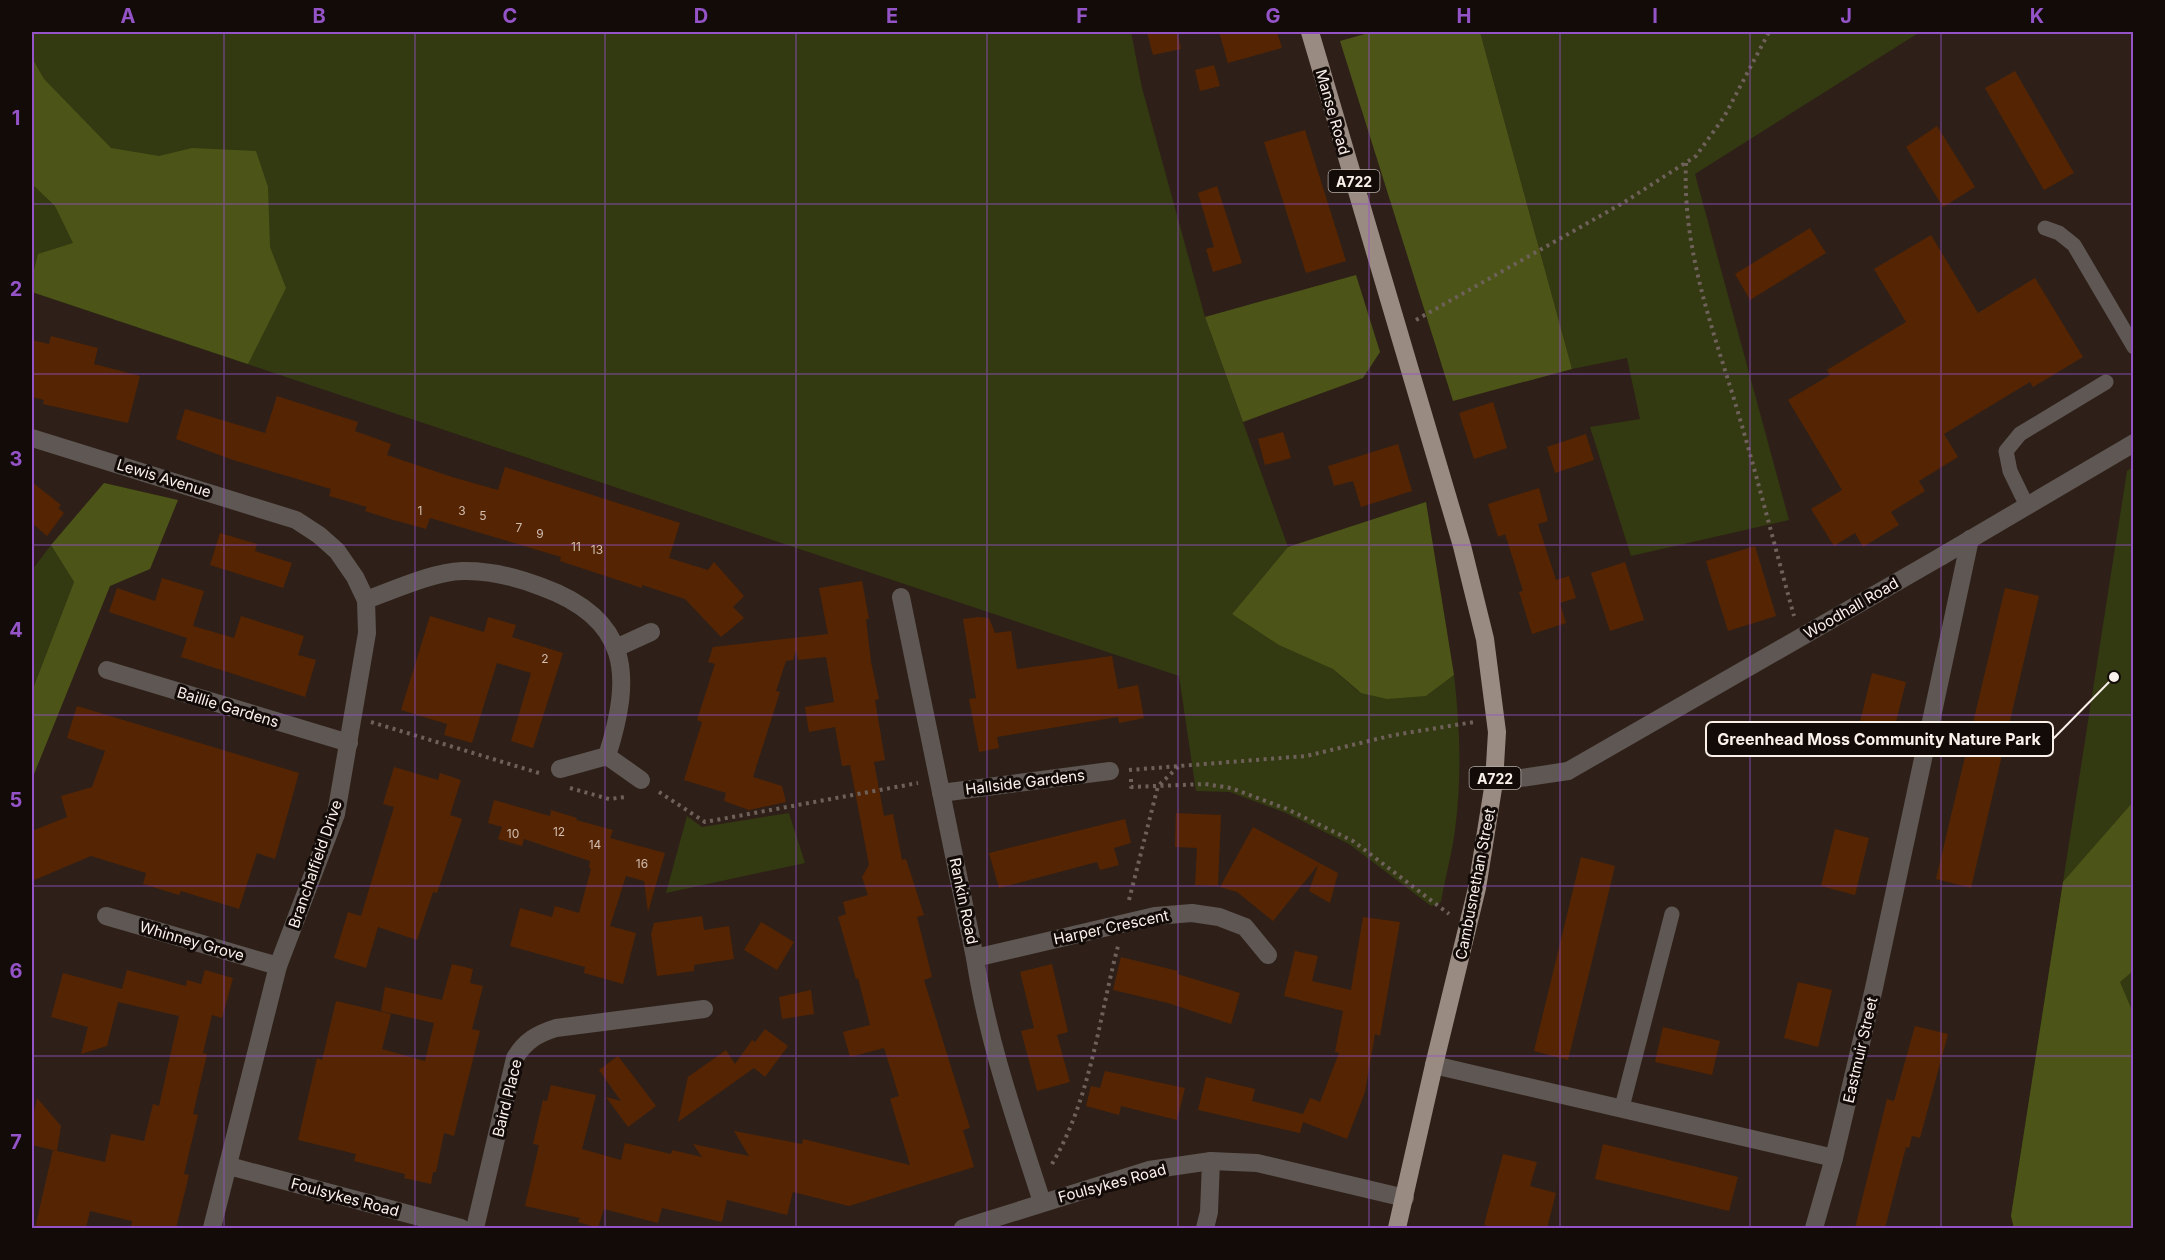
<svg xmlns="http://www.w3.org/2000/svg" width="2165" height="1260" font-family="Inter,sans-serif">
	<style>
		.green { fill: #333911 }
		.forest { fill: #4c5517 }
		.building { fill: #552403 }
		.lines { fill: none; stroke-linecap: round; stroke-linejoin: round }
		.path { stroke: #6e615a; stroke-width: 4; stroke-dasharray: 3 4.5; stroke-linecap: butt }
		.service { stroke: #5f5753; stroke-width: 15 }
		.pedestrian { stroke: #5f5753; stroke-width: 18 }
		.minor { stroke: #5f5753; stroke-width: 18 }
		.tertiary { stroke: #5f5753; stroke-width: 18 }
		.primary { stroke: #9a8b82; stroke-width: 18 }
		.grid { fill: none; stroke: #9553c8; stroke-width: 1.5; stroke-opacity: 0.55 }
		.labels { text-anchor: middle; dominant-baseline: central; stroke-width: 6; stroke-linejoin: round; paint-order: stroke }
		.number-label { font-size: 12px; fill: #d2beb1 }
		.shield { fill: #120b08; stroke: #b5aca7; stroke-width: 1.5 }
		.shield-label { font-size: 14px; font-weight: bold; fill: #fbf1eb }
		.street-label { font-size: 15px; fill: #fbf1eb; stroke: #120b08 }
		.leader { fill: none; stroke: #fbf1eb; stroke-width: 2 }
		.callout-dot { fill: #fbf1eb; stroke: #120b08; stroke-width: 2 }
		.callout { fill: #120b08; stroke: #fbf1eb; stroke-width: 2 }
		.callout-label { font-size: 16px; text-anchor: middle; font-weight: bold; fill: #fbf1eb }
		.neatline { fill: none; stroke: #9553c8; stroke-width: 2 }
		.grid-label { font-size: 20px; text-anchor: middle; font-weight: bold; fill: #9553c8 }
	</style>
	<rect width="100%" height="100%" fill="#2e2018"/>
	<g class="green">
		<path d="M32 32H1131L1142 88 1205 317 1288 547 1232 614 1333 669 1358 691 1426 696 1454 675C1460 726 1462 778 1455 830 1452 854 1445 878 1441 902L1431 906 1349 844 1286 813 1230 792 1196 791 1179 676 32 292Z"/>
		<polygon points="1480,32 1920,32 1695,174 1789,520 1631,556 1590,427 1640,419 1627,358 1572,369"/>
		<polygon points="2133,467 2133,1228 2014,1228 2011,1216 2127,471"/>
		<polygon points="51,545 74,582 32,691 32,570"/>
		<polygon points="789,813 805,863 666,893 687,816 702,827"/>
	</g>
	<g class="forest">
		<polygon points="1372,32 1480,32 1572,369 1453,401 1340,41"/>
		<polygon points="32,58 44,79 111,148 159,156 192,148 256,151 268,187 270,247 286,288 248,364 32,292 32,278 38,254 73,243 55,206 32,184"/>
		<polygon points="1356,275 1380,352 1363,378 1243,422 1205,317"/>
		<polygon points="104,483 178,500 150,569 110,586 32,779 32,691 74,582 51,545"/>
		<polygon points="1426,502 1454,675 1426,696 1387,699 1361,693 1333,669 1279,645 1232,614 1288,547"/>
		<polygon points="2133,802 2133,971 2120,982 2133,1013 2133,1228 2014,1228 2011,1216 2063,882"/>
	</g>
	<g class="building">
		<polygon points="1147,32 1177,32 1181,49 1153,55"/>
		<polygon points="1219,32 1277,32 1282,48 1228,63"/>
		<polygon points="1214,65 1220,86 1200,91 1195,70"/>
		<polygon points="2015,71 2074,173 2044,190 1985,88"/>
		<polygon points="1937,126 1975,187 1943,207 1906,147"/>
		<polygon points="1305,130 1346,261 1306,273 1264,142"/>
		<polygon points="1217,186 1242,263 1213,272 1206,249 1214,247 1198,193"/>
		<polygon points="1810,228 1826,253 1750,300 1735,274"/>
		<polygon points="1931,235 1978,313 2035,278 2083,357 2033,387 2030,382 1944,434 1958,457 1919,481 1925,491 1891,512 1899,525 1863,547 1855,533 1834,546 1811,509 1842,490 1788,400 1830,375 1827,370 1906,322 1874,269"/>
		<polygon points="51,336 98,348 94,364 140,376 128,423 43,404 44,400 32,397 32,340 49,344"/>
		<polygon points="277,396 358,422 355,431 391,444 387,455 452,477 498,490 505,467 680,523 669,558 708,570 714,562 744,596 733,607 744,618 721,637 685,599 642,585 642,588 560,561 561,557 430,518 426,529 390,519 365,511 367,507 329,496 331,489 233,460 176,439 185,409 265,433"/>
		<polygon points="1493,402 1507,448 1474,459 1459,413"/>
		<polygon points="1283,432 1291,458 1265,465 1258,439"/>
		<polygon points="1586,434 1594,460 1555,473 1547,447"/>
		<polygon points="1398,444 1412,491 1361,507 1353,481 1334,486 1328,466"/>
		<polygon points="32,482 61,505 58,508 64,513 47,536 32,523"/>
		<polygon points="1539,488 1548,521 1538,524 1556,580 1569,576 1576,598 1560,603 1566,623 1532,634 1519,592 1523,591 1505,534 1498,537 1488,504"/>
		<polygon points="220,533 257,544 255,551 292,563 283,588 210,565"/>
		<polygon points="1755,546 1776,616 1728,631 1706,561"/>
		<polygon points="1625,562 1644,620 1610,631 1591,573"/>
		<polygon points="162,578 204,591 193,626 234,638 241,616 304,636 298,655 316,660 305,697 181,657 187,638 109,612 117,588 155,601"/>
		<polygon points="862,581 869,619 866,619 871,662 879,699 875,700 885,760 874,762 884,816 893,814 902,860 906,859 924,915 917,917 932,977 924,980 970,1128 963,1130 974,1167 849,1206 793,1192 787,1215 727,1200 722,1222 662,1208 658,1223 604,1209 598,1228 578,1222 580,1218 525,1206 539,1145 533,1144 543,1100 547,1101 551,1085 596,1095 582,1149 621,1160 625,1143 671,1154 672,1150 702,1157 693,1144 749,1156 734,1131 802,1144 803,1139 910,1165 890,1099 899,1096 884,1048 850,1057 843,1032 870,1025 858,978 856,979 838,917 846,914 843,902 868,895 862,877 869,865 850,765 842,766 835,727 809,732 805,707 834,702 826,657 798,660 796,650 793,660 786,661 776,691 780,692 753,777 782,786 786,802 749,810 724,801 726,793 684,780 702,722 697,720 715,664 708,662 713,647 828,634 819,588"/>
		<polygon points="2005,588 2039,596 1971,888 1936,879"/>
		<polygon points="430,616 484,632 488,617 516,625 512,637 563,653 533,748 511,741 531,673 497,663 472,743 444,735 447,724 401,710"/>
		<polygon points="978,617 989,618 995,633 1011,631 1017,669 1112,656 1118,689 1138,685 1144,718 1119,723 1118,717 997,737 999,748 979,752 969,699 976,698 963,619"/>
		<polygon points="1872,673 1906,682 1892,738 1858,730"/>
		<polygon points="77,706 299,773 275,859 257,853 239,909 181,891 179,895 143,884 146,873 91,856 32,881 32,831 67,817 61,796 92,787 105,751 67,738"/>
		<polygon points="394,767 438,780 440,773 461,780 450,815 462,819 437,893 433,892 417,940 378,927 366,968 334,958 348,912 361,916 394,807 383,804"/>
		<polygon points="494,800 550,816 551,810 577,818 576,820 613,830 610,838 665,853 648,912 644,881 626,876 610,926 636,933 623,984 584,973 585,967 510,946 520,908 552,917 555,906 579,913 591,869 589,868 590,861 524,839 522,846 498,839 502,827 488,823"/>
		<polygon points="1176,813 1221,815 1218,886 1195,885 1197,848 1175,847"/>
		<polygon points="1125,819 1131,843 1114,848 1119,865 1100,870 1097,862 999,888 989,853"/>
		<polygon points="1253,827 1338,873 1330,903 1309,891 1318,865 1273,921 1237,892 1220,887"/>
		<polygon points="1835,829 1869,838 1855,895 1821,886"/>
		<polygon points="1581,857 1615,866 1568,1060 1534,1051"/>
		<polygon points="702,916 704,930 729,926 734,959 694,965 694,971 657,976 651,934 654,923"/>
		<polygon points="1363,917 1400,922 1380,1036 1375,1034 1365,1092 1347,1139 1303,1122 1300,1133 1198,1110 1206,1077 1255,1089 1252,1101 1303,1114 1310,1098 1320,1102 1339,1053 1335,1052 1343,1011 1284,996 1295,951 1318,956 1312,981 1351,990"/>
		<polygon points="761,922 794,942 777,970 744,950"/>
		<polygon points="1121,957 1178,971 1177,974 1240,993 1231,1024 1168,1003 1113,990"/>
		<polygon points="452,964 473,969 470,983 483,986 472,1029 480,1031 454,1136 444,1133 436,1172 433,1172 431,1184 404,1178 405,1174 354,1161 356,1154 298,1140 317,1058 322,1060 336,1001 391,1014 382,1049 425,1061 434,1023 381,1011 385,987 442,1000"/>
		<polygon points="1052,964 1068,1032 1057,1035 1070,1082 1037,1091 1021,1031 1034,1028 1020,972"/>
		<polygon points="127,970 186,986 187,980 201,984 205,970 233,978 222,1018 212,1015 203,1053 207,1054 193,1114 198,1115 184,1174 189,1175 176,1228 131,1228 132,1221 90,1211 86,1228 35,1228 53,1150 105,1162 111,1134 144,1141 153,1104 159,1106 179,1016 118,1002 107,1046 81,1054 88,1027 51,1017 63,973 122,989"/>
		<polygon points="1798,982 1832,990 1818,1047 1784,1038"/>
		<polygon points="811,990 814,1014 782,1019 779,997"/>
		<polygon points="1915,1026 1948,1034 1920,1138 1912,1136 1909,1148 1906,1147 1885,1228 1855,1228 1887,1099 1894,1101"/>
		<polygon points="1663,1027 1720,1041 1712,1075 1655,1062"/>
		<polygon points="765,1029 788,1046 765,1077 754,1068 678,1122 688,1077 726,1050 735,1064 752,1040 755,1042"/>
		<polygon points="618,1056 656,1106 628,1127 606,1097 621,1101 599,1070"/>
		<polygon points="1105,1071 1185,1088 1177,1120 1121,1106 1119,1115 1086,1106 1091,1086 1100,1088"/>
		<polygon points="37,1098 61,1126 57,1151 32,1145 32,1121"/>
		<polygon points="1603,1144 1738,1177 1729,1211 1595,1179"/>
		<polygon points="1503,1154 1537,1162 1530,1186 1556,1193 1547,1228 1498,1228 1484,1225"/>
	</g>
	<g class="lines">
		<g class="path">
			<path d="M1686 163C1682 253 1715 334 1740 419 1759 484 1776 551 1794 616"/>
			<polyline points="1416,320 1623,203 1696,156 1724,117 1769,32"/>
			<polyline points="371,722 539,773"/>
			<polyline points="1129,770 1306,756 1394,735 1474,722"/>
			<polyline points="1131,779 1131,787 1205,784 1231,788 1287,809 1353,841 1449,914"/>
			<polyline points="570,788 609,799 626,797"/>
			<polyline points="659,792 705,822 918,783"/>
			<polyline points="1129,900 1158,786 1179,766"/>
			<path d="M1052 1164C1091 1098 1099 1018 1118 946"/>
		</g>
		<g class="service">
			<polyline points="2045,228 2059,233 2074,245 2134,347"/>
			<polyline points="2027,506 2010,471 2006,451 2020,434 2106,382"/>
			<polyline points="1622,1107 1672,914"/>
		</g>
		<polyline class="pedestrian" points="1494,782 1568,771"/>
		<g class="minor">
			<polyline points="32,438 296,520 319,535 337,551 355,577 366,600 367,633 336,814 278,966 212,1228"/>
			<path d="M901 597 975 958C988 1043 1016 1121 1042 1202"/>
			<path d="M366 600C394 590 433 572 462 571 490 570 516 577 542 587 630 619 633 675 607 756L560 769"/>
			<polyline points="616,648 651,632"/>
			<polyline points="107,670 349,743"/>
			<polyline points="607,756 641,780"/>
			<polyline points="1568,771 1942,556"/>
			<polyline points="941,793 1110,771"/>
			<polyline points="106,916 278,966"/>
			<polyline points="975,958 1155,916 1192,913 1219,917 1245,927 1268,955"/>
			<polyline points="229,1166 461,1228"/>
			<path d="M475 1228 515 1058C525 1041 537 1034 556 1028L704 1009"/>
			<polyline points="963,1228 1149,1170 1211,1161 1257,1163 1405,1198"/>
			<polyline points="1205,1228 1209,1212 1211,1161"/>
			<polyline points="1814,1228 1834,1158"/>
		</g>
		<g class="tertiary">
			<polyline points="1942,556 2134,443"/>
			<polyline points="1434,1065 1834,1158 1874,988 1970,539"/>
		</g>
		<polyline class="primary" points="1310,32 1462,546 1485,639 1497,732 1494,782 1477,888 1434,1065 1397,1228"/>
	</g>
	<path class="grid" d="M224 32V1228M415 32V1228M605 32V1228M796 32V1228M987 32V1228M1178 32V1228M1369 32V1228M1560 32V1228M1750 32V1228M1941 32V1228M32 204H2134M32 374H2134M32 545H2134M32 715H2134M32 886H2134M32 1056H2134"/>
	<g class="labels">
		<g class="number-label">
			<text x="420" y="510">1</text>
			<text x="462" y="510">3</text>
			<text x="483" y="515">5</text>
			<text x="519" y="527">7</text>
			<text x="540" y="533">9</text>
			<text x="576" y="546">11</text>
			<text x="597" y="549">13</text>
			<text x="545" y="658">2</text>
			<text x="559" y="831">12</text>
			<text x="513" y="833">10</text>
			<text x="595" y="844">14</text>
			<text x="642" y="863">16</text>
		</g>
		<g class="shield">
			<rect x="1328.5" y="170" width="51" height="22" rx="4.5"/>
			<rect x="1469.5" y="767" width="51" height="22" rx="4.5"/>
		</g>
		<g class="shield-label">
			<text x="1354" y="181">A722</text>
			<text x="1495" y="778">A722</text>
		</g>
		<g class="street-label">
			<text transform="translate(1333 112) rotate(74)">Manse Road</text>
			<text transform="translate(164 478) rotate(17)">Lewis Avenue</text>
			<text transform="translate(1851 608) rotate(-30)">Woodhall Road</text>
			<text transform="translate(228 707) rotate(17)">Baillie Gardens</text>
			<text transform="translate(1025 782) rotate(-7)">Hallside Gardens</text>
			<text transform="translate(315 864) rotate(-71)">Branchalfield Drive</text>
			<text transform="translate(1475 884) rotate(-79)">Cambusnethan Street</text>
			<text transform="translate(964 901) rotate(78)">Rankin Road</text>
			<text transform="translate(1111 927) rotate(-12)">Harper Crescent</text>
			<text transform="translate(192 941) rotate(16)">Whinney Grove</text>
			<text transform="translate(1860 1050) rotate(-77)">Eastmuir Street</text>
			<text transform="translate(507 1098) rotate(-76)">Baird Place</text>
			<text transform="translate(1112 1183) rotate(-15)">Foulsykes Road</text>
			<text transform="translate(345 1197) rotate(15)">Foulsykes Road</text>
		</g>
	</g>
	<path class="leader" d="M2114 677L2053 739"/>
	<circle class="callout-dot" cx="2114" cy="677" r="6"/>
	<rect class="callout" x="1706" y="722" width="347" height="34" rx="6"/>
	<g class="callout-label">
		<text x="1879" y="745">Greenhead Moss Community Nature Park</text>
	</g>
	<rect width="2165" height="1260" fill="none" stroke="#120b08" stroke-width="66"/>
	<rect x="33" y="33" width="2099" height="1194" class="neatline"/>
	<g class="grid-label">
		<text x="128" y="23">A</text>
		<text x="319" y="23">B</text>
		<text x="510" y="23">C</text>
		<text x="701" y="23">D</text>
		<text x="892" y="23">E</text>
		<text x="1082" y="23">F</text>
		<text x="1273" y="23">G</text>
		<text x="1464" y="23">H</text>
		<text x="1655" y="23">I</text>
		<text x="1846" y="23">J</text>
		<text x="2037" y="23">K</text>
		<text x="16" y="125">1</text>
		<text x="16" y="296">2</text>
		<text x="16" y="466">3</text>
		<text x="16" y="637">4</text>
		<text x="16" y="807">5</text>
		<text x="16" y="978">6</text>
		<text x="16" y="1149">7</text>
	</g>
</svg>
